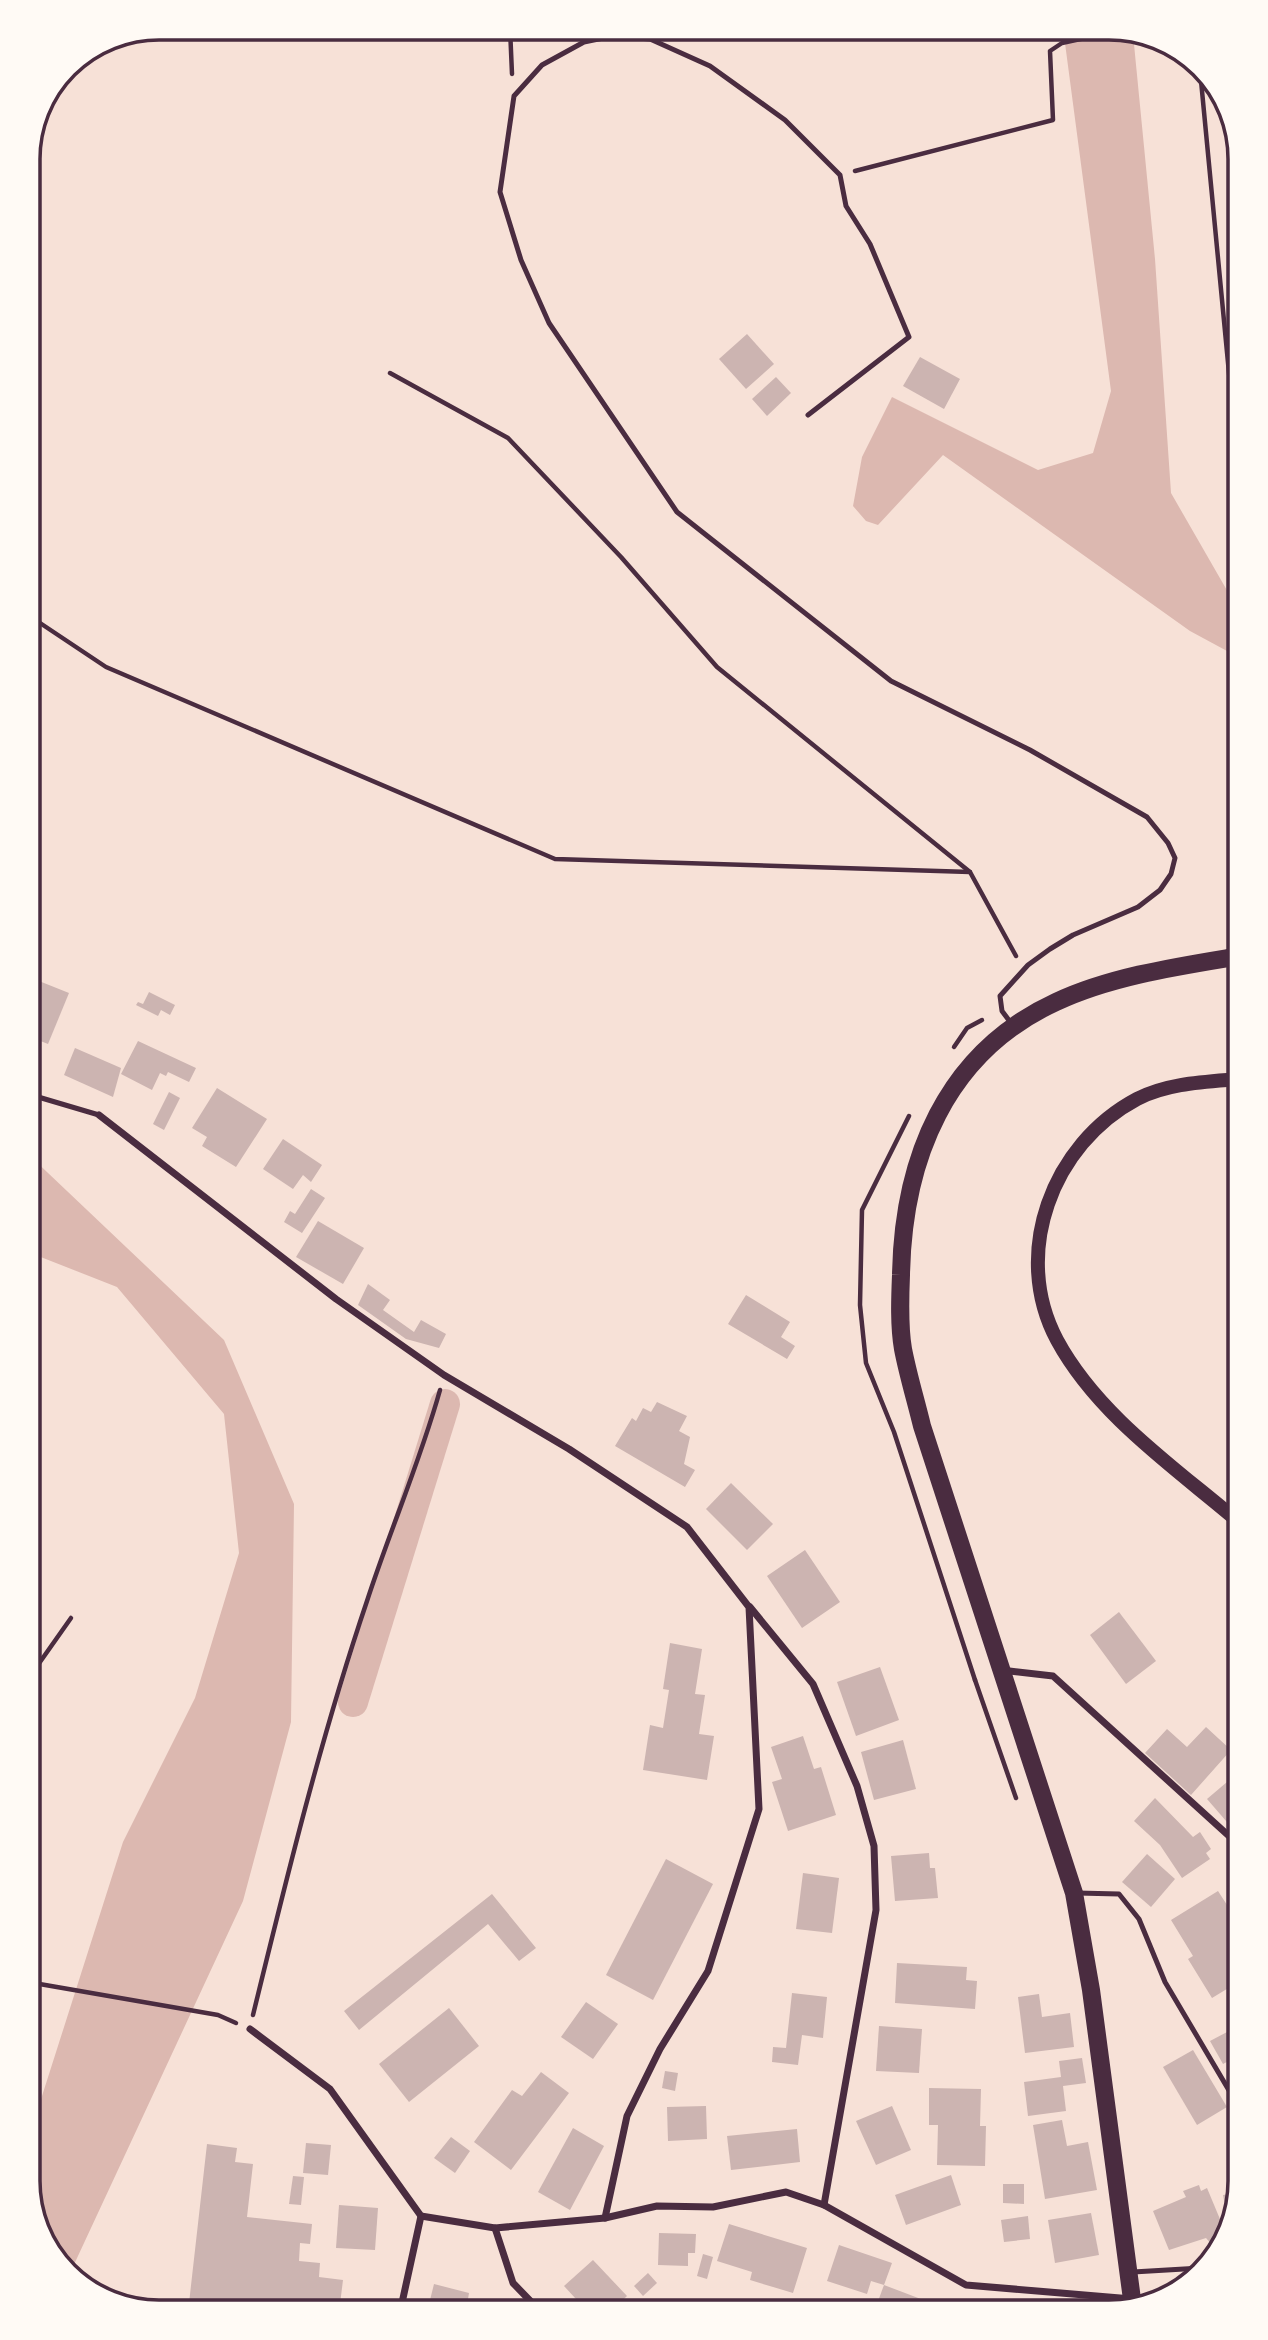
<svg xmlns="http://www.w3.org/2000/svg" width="1268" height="2340" font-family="'IBM Plex Sans',sans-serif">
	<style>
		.water { fill: #dcb8b0 }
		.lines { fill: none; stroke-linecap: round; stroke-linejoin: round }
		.canal { stroke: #dcb8b0; stroke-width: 30 }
		.building { fill: #ccb4b1 }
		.path { stroke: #4a2c40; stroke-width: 4.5 }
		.service { stroke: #4a2c40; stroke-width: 5 }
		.minor { stroke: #4a2c40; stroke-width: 7 }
		.secondary { stroke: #4a2c40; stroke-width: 14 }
		.primary { stroke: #4a2c40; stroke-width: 18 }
		.rim { fill: none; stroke: #4a2c40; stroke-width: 3.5 }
	</style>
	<rect width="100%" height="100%" fill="#f7e1d7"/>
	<g class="water">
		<polygon points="1063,28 1118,28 1133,34 1155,259 1171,493 1240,613 1240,658 1190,631 943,455 878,525 866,521 853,506 862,457 892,397 1038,470 1093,453 1111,391"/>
		<path d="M28 1154 224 1340 294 1504 291 1722 243 1901 71 2271C61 2259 46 2246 39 2232 27 2209 22 2139 35 2118L123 1842 195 1698 239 1553 224 1414 117 1287 28 1252Z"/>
	</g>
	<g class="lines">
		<polyline class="canal" points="353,1702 445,1404"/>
	</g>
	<g class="building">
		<polygon points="747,334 774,364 746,389 719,359"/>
		<polygon points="920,357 960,379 944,409 903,386"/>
		<polygon points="776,377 791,393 767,416 752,399"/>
		<polygon points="29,977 69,993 48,1044 28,1036"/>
		<polygon points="149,992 175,1005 170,1015 161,1010 158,1016 136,1005 138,1002 143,1004"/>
		<polygon points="138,1041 196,1068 189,1082 168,1072 166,1076 160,1073 152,1090 121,1074"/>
		<polygon points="75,1048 121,1068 113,1097 64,1075"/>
		<polygon points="217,1088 267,1119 236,1167 202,1146 207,1137 192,1128"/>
		<polygon points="169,1092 180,1098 164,1130 153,1124"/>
		<polygon points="283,1139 322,1165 311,1182 303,1175 293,1189 263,1169"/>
		<polygon points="311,1189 325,1198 302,1233 284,1222 290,1211 295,1214"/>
		<polygon points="318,1221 364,1248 343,1284 296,1257"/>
		<polygon points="368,1284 390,1300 383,1310 414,1332 421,1320 446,1334 439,1348 406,1339 358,1305"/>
		<polygon points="746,1295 790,1322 781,1337 795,1346 787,1359 728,1324"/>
		<polygon points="657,1402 687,1416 679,1431 690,1437 684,1464 695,1470 685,1487 615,1446 632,1418 636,1421 643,1408 651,1412"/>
		<polygon points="731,1483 773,1524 747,1550 706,1509"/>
		<polygon points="805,1550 840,1602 802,1628 767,1576"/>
		<polygon points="1119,1612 1156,1661 1126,1684 1090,1635"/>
		<polygon points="670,1643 702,1649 695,1694 705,1695 699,1734 714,1736 707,1780 643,1770 650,1725 663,1728 669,1690 663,1689"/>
		<polygon points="880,1667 899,1720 856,1736 837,1682"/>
		<polygon points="1206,1727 1231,1750 1191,1795 1145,1753 1167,1729 1187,1747"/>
		<polygon points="803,1736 814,1769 821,1767 836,1815 788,1831 772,1782 782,1779 771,1747"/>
		<polygon points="903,1740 916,1789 874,1800 861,1752"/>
		<polygon points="1240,1771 1240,1823 1233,1829 1207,1799"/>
		<polygon points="1155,1798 1193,1837 1200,1832 1211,1849 1206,1853 1210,1859 1182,1878 1160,1845 1134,1821"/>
		<polygon points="929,1853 930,1868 935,1868 938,1898 895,1901 891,1856"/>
		<polygon points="1147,1854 1175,1879 1151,1907 1122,1882"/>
		<polygon points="666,1859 713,1884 653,2000 606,1975"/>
		<polygon points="803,1873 839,1878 832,1933 796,1929"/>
		<polygon points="1218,1891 1240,1925 1236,1929 1240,1936 1240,1981 1212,1998 1188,1959 1193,1956 1171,1920"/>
		<polygon points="492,1894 536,1948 519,1961 488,1924 359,2030 344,2011"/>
		<polygon points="897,1963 967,1967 966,1980 977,1981 975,2009 895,2003"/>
		<polygon points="792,1993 827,1997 823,2038 802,2035 798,2065 772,2062 773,2047 786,2048"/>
		<polygon points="1039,1994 1042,2017 1070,2013 1074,2047 1025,2053 1018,1997"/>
		<polygon points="586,2002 618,2024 593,2059 561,2037"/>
		<polygon points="449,2008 479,2046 409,2102 379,2064"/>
		<polygon points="879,2026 922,2029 919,2073 876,2071"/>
		<polygon points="1229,2031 1240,2055 1223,2064 1210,2041"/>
		<polygon points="1193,2050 1227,2107 1197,2125 1163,2067"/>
		<polygon points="1082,2058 1086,2083 1063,2086 1066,2111 1028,2116 1024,2082 1061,2077 1059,2061"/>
		<polygon points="665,2071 678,2073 675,2091 662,2088"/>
		<polygon points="541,2072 569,2093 511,2170 474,2142 512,2090 522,2096"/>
		<polygon points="929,2088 981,2089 980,2126 986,2126 985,2166 937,2165 938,2125 929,2125"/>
		<polygon points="706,2106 707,2139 668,2141 667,2107"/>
		<polygon points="892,2106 911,2150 876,2165 856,2121"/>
		<polygon points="1062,2120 1067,2146 1088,2142 1097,2190 1045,2199 1033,2125"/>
		<polygon points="573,2128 604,2146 570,2210 538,2192"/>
		<polygon points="797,2129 800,2162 731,2170 727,2136"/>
		<polygon points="451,2137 470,2151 455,2173 434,2158"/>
		<polygon points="306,2143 331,2145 328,2175 303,2173"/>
		<polygon points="207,2144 237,2148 235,2162 253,2164 247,2217 312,2224 310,2244 300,2243 299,2261 320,2263 319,2277 343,2280 339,2312 188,2312"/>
		<polygon points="951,2175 961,2205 906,2225 895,2195"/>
		<polygon points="293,2176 304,2177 301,2205 289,2204"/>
		<polygon points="1003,2184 1024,2184 1024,2204 1003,2203"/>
		<polygon points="1199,2185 1201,2191 1207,2188 1222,2224 1228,2221 1223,2195 1236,2193 1218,2252 1206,2238 1169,2250 1153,2211 1186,2197 1183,2191"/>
		<polygon points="339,2205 378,2208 375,2250 336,2248"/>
		<polygon points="1091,2213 1099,2255 1055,2263 1048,2220"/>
		<polygon points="1028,2216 1030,2239 1004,2242 1001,2220"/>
		<polygon points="729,2224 807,2248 793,2293 750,2280 752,2272 717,2261"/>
		<polygon points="659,2233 696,2234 695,2253 688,2253 688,2266 658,2265"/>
		<polygon points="839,2245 892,2263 884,2285 871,2281 867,2294 827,2281"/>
		<polygon points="703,2254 713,2257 707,2279 697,2276"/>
		<polygon points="593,2260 627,2296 610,2312 588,2312 564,2286"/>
		<polygon points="648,2273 657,2283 643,2296 634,2286"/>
		<polygon points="434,2284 469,2293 468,2299 484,2303 481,2312 427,2312"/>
		<polygon points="884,2285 934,2304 931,2312 874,2312"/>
	</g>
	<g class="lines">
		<g class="path">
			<polyline points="510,28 512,74"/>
			<polyline points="1200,70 1240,488"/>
			<polyline points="855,171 1053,120 1050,51 1062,43 1122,30"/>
			<polyline points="390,373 508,438 621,557 717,667 970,872 1016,956"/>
			<polyline points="28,615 106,667 555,859 970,872"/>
			<polyline points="954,1047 967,1028 982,1020"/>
			<polyline points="909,1116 862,1210 860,1305 866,1363 894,1432 975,1680"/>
			<polyline points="28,1679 71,1618"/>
			<polyline points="975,1680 1016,1798"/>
			<polyline points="28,1982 218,2015 236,2023"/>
			<path d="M253 2015C287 1876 321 1737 367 1601 390 1530 420 1462 440 1390"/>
		</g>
		<g class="service">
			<polyline points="808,415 909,337 870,244 846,206 840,175 785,120 710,66 650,39 613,36 584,42 542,65 514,96 500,192 521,260 549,323 677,512 891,681 1030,750 1147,817 1168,843 1175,858 1171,874 1160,890 1138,907 1073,935 1050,949 1028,965 1000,996 1002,1011 1011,1023"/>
			<polyline points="28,1094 99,1115"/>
			<polyline points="1077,1893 1119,1894 1139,1919 1165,1982 1240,2109"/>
			<polyline points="1133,2272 1201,2268"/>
		</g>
		<g class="minor">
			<polyline points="99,1115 336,1299 444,1375 569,1449 687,1527 749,1607 759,1809 708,1971 660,2049 627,2116 605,2218"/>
			<polyline points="750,1607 813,1684 857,1786 874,1846 876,1910 824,2205"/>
			<polyline points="1001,1670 1053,1676 1240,1846"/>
			<polyline points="250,2029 330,2089 421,2216 495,2228 605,2218 657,2206 713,2207 786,2192 824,2205 966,2285 1132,2299"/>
			<polyline points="495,2228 513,2283 541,2312"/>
			<polyline points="400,2312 421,2216"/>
		</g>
		<path class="secondary" d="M1240 1523C1177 1469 1098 1416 1057 1340 1011 1254 1052 1144 1137 1099 1168 1083 1205 1082 1240 1079"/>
		<path class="primary" d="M1133 2307 1091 1990 1074 1893 922 1426C916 1401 908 1375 903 1349 899 1326 900 1299 901 1275 903 1160 945 1053 1056 1002 1111 976 1180 966 1240 956"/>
	</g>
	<path d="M0 0H1268V2340H0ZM159 40H1109A119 119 0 0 1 1228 159V2181A119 119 0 0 1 1109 2300H159A119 119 0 0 1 40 2181V159A119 119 0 0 1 159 40Z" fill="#fffaf5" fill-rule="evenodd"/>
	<path class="rim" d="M159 40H1109A119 119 0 0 1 1228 159V2181A119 119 0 0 1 1109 2300H159A119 119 0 0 1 40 2181V159A119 119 0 0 1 159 40Z"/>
</svg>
